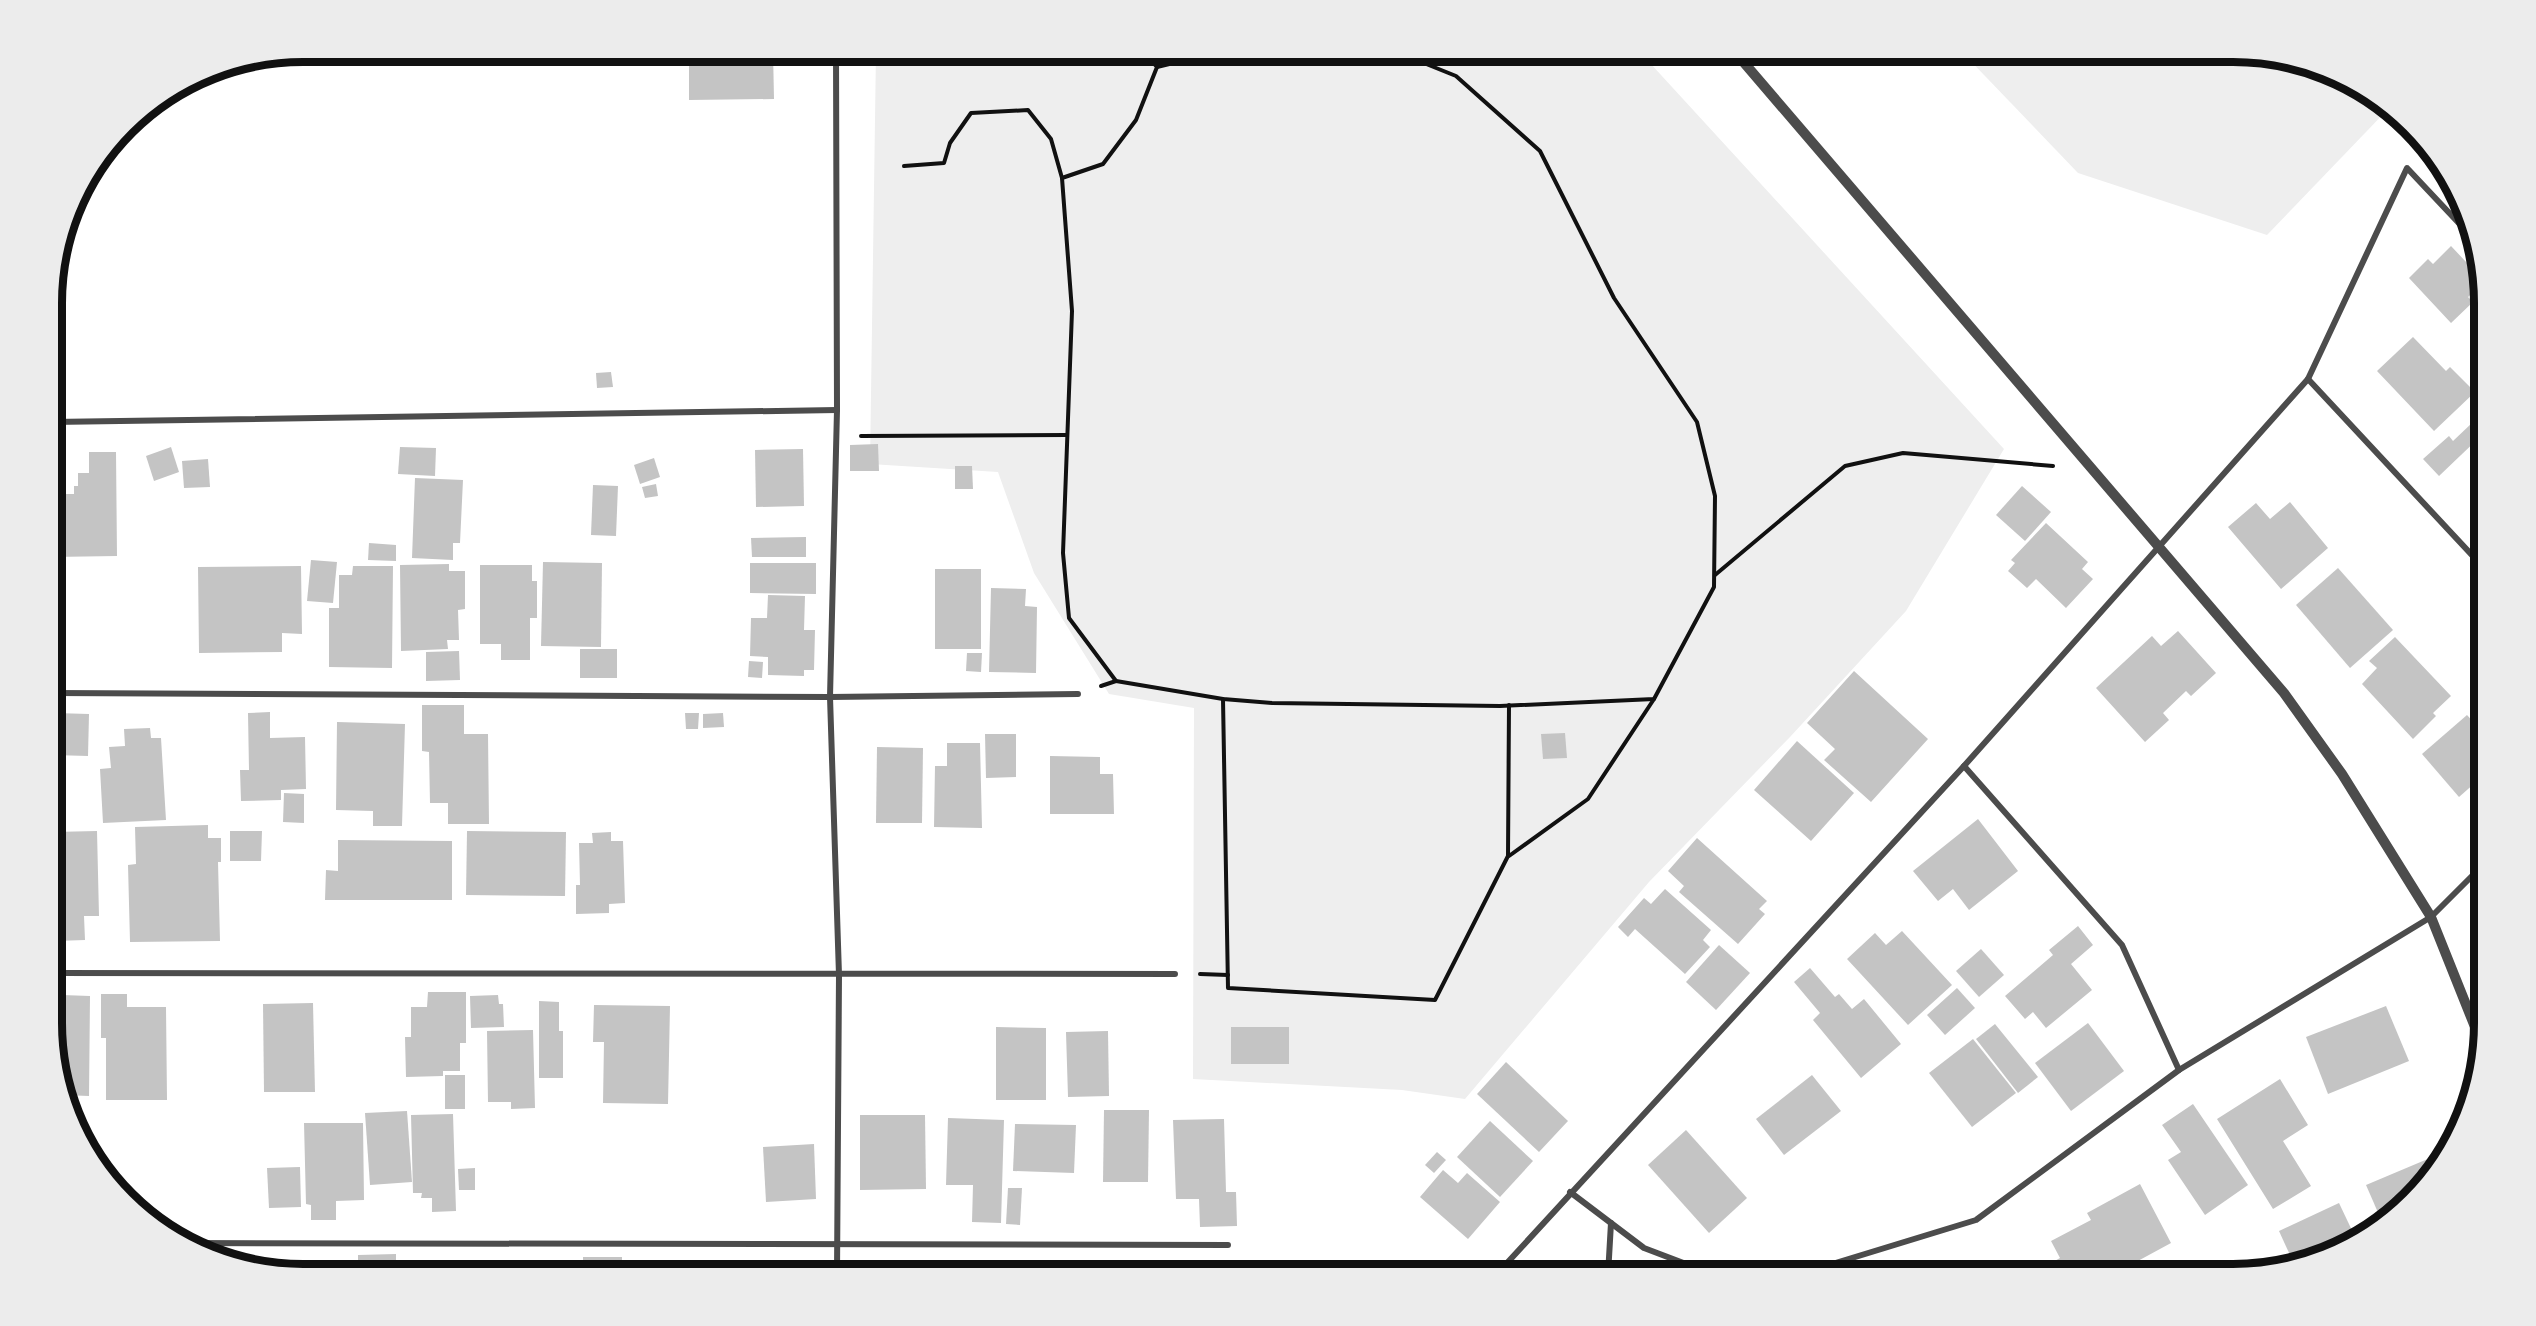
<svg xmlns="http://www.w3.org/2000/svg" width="2536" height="1326" font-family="'Exo 2',sans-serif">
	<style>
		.green { fill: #eee }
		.building { fill: #c4c4c4 }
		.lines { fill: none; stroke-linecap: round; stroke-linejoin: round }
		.path { stroke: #111; stroke-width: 4 }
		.minor { stroke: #4c4c4c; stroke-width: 6 }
		.tertiary { stroke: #4c4c4c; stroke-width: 10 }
		.rim { fill: none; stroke: #111; stroke-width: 8 }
	</style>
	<rect width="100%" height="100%" fill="#fff"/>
	<g class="green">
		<polygon points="876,51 1639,51 2004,449 1906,611 1790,737 1649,882 1465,1099 1402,1090 1193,1079 1194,708 1109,694 1034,573 998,472 870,464"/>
		<polygon points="1961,51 2234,51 2345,77 2390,107 2267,235 2078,173"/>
	</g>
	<g class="building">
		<polygon points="689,51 773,51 774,99 689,100"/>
		<polygon points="2451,246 2483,280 2483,283 2468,297 2473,302 2451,323 2409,278 2428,259 2433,264"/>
		<polygon points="2413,337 2446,371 2450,367 2475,392 2434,431 2377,371"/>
		<polygon points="611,372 613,387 597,388 596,373"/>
		<polygon points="2472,423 2483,434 2439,476 2423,459 2449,436 2453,441"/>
		<polygon points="878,444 879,471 850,471 850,445"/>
		<polygon points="171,447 179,472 154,481 146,456"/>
		<polygon points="400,447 436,448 435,476 398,474"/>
		<polygon points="803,449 804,506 756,507 755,450"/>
		<polygon points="89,452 116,452 117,556 52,557 52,515 60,515 60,494 74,494 74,486 78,486 78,473 89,473"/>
		<polygon points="654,458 660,477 640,484 634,465"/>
		<polygon points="208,459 210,487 184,488 182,461"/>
		<polygon points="955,466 972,466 973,489 955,489"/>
		<polygon points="415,478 463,480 460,543 453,543 453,560 412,558"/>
		<polygon points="656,484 658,496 645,498 642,487"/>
		<polygon points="593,485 618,486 616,536 591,535"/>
		<polygon points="2022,486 2051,512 2025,541 1996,515"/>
		<polygon points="2290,502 2328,548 2281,589 2228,527 2256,503 2270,519"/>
		<polygon points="2046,523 2088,562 2082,569 2093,579 2066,608 2036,579 2027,588 2008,571 2015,563 2011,560"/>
		<polygon points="806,537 806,557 752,557 751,538"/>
		<polygon points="369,543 396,545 396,561 368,560"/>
		<polygon points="311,560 337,562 333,603 307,601"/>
		<polygon points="543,562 602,563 601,647 541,646"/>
		<polygon points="750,563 816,563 816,594 750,593"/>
		<polygon points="449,564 449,571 465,571 465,609 458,610 459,640 447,640 448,649 401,651 400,565"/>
		<polygon points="480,565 532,565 532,581 537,581 537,618 530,618 530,660 501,660 501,644 480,644"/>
		<polygon points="301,566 302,634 282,633 282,652 199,653 198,567"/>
		<polygon points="353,566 393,566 392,668 329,667 329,608 339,608 339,575 352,575"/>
		<polygon points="2338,568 2393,630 2350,668 2296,605"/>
		<rect x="935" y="569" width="46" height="80"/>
		<polygon points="991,588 1026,589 1025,606 1037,607 1036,673 989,672"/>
		<polygon points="768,595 805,596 804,630 815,630 814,670 804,670 804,676 768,675 768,657 750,656 751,618 767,618"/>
		<polygon points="2178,631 2216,673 2191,696 2186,691 2163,713 2169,720 2145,742 2096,688 2152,636 2161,646"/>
		<polygon points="2395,637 2451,696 2433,713 2436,716 2413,739 2362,684 2377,668 2369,661"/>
		<rect x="580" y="649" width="37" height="29"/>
		<polygon points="459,651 460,680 426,681 426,652"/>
		<polygon points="967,653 982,653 981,672 966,671"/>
		<polygon points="749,661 763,662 762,678 748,677"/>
		<polygon points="1854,671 1928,739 1871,802 1824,760 1835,749 1807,723"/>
		<polygon points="422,705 464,705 464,734 488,734 489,824 448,824 448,803 430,803 429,752 422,751"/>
		<polygon points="270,712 270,738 305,737 306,789 281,790 281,800 241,801 240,770 249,770 248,713"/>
		<polygon points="55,713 89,714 88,756 53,755"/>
		<polygon points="685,713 699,713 698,729 686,729"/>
		<polygon points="723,713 724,727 703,728 703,714"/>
		<polygon points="2467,715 2484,734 2484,775 2459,797 2422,754"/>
		<polygon points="337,722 405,724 402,826 373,826 373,811 336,810"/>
		<polygon points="150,728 151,738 161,738 166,820 103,823 100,769 111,768 109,747 125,746 124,729"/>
		<polygon points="1565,733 1567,758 1543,759 1541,734"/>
		<polygon points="985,734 1016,734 1016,777 986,778"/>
		<polygon points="1797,741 1854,793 1811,841 1754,790"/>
		<polygon points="947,743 980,743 982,828 934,827 935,766 947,766"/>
		<polygon points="877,747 923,748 922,823 876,823"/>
		<polygon points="1050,756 1100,757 1100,774 1113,774 1114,814 1050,814"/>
		<polygon points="284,793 304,794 304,823 283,822"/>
		<polygon points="1978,819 2018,871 1969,910 1953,889 1938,901 1913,871"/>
		<polygon points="208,825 208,838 221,838 221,862 218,862 220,941 130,942 128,865 136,864 135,827"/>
		<polygon points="97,831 99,916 84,916 85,940 55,941 53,832"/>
		<polygon points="230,831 262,831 261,861 230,861"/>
		<polygon points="467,831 566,832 565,896 466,895"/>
		<polygon points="611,832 611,841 623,841 625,903 609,904 609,913 576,914 576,885 580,885 579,843 593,843 592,833"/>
		<polygon points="1697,838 1767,901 1759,909 1765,914 1738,944 1679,892 1684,886 1668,871"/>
		<polygon points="338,840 452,841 452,900 325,900 326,870 338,871"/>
		<polygon points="1665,889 1711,930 1703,940 1710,947 1685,974 1635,929 1628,937 1618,927 1644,898 1651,904"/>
		<polygon points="2078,926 2093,945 2071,964 2092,990 2046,1028 2033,1012 2025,1019 2005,996 2053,955 2049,950"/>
		<polygon points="1902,931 1952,985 1908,1025 1847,959 1875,933 1886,945"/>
		<polygon points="1719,945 1750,973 1716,1010 1686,982"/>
		<polygon points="1981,949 2004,975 1979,997 1956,971"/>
		<polygon points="1810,968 1835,997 1839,994 1852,1009 1864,999 1901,1044 1861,1078 1813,1020 1820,1013 1794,982"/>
		<polygon points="1957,988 1975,1008 1945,1035 1927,1015"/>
		<polygon points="428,992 466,992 466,1043 460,1043 460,1071 443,1071 443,1076 406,1077 405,1037 411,1037 411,1007 427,1007"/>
		<polygon points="101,994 127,994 127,1007 166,1007 167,1100 106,1100 106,1038 101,1038"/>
		<polygon points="62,995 90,996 89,1096 63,1095 53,1057 53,1009 61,1009"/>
		<polygon points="498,995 499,1004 503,1004 504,1027 471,1028 470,996"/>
		<polygon points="539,1001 559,1002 559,1031 563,1031 563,1078 539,1078"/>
		<polygon points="313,1003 315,1092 264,1092 263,1004"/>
		<polygon points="594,1005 670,1006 668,1104 603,1103 604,1042 593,1042"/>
		<polygon points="2386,1006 2409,1061 2328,1094 2306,1037"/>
		<polygon points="2088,1023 2124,1071 2071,1111 2035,1063"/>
		<polygon points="1995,1024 2038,1077 2018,1093 1976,1039"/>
		<polygon points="996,1027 1046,1028 1046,1100 996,1100"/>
		<rect x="1231" y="1027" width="58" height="37"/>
		<polygon points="533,1030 535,1108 511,1109 511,1102 488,1102 487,1031"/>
		<polygon points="1108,1031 1109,1096 1068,1097 1066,1032"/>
		<polygon points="1973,1039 2016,1093 1972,1127 1929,1073"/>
		<polygon points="1506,1062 1568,1121 1539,1152 1477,1094"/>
		<rect x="445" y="1075" width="20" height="34"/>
		<polygon points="1812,1075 1841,1111 1784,1155 1756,1119"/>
		<polygon points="2280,1079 2308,1125 2283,1141 2311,1186 2273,1209 2217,1119"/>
		<polygon points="2193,1104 2248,1185 2205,1215 2168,1160 2181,1152 2162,1125"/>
		<polygon points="1104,1110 1149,1110 1148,1182 1103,1182"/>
		<polygon points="407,1111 412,1182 370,1185 365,1113"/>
		<polygon points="453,1114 456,1211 432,1212 432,1198 421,1198 422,1193 413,1193 411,1115"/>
		<polygon points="860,1115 925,1115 926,1189 860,1190"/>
		<polygon points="948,1118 1004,1120 1001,1223 972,1222 973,1185 946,1185"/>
		<polygon points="1224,1119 1226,1192 1236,1192 1237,1226 1200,1227 1199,1199 1176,1199 1173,1120"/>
		<polygon points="1490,1121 1533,1161 1500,1197 1457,1157"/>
		<polygon points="304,1123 363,1123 364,1200 336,1201 336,1220 311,1220 311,1205 306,1204"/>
		<polygon points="1015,1124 1076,1125 1074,1173 1013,1171"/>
		<polygon points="1686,1130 1747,1198 1709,1233 1648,1165"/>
		<polygon points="814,1144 816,1199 766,1202 763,1147"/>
		<polygon points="2449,1150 2422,1190 2383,1224 2366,1185"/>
		<polygon points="1437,1152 1446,1160 1434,1173 1425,1165"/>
		<polygon points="300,1167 301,1207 269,1208 267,1168"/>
		<polygon points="475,1168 475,1190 459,1190 458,1169"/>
		<polygon points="1443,1170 1458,1183 1467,1173 1500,1202 1468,1239 1420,1197"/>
		<polygon points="2140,1184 2171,1243 2112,1275 2048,1275 2044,1267 2060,1258 2051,1241 2091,1220 2087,1213"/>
		<polygon points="1008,1188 1022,1188 1020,1225 1006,1224"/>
		<polygon points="2339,1203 2357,1241 2314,1262 2295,1266 2279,1231"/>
		<polygon points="396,1254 396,1275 358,1275 358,1255"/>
		<rect x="583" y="1257" width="39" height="18"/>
		<polygon points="510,1262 556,1263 556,1275 510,1275"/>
		<polygon points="1327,1264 1338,1275 1317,1275"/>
		<rect x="683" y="1267" width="96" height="8"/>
		<polygon points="900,1269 952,1270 952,1275 900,1275"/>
	</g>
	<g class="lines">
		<g class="path">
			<polyline points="1142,51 1157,67 1136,120 1103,164 1062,178 1072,311 1063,553 1069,618 1116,681 1223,699 1272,703 1500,706 1654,699 1714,587 1715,496 1697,422 1614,298 1540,151 1456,76 1394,51"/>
			<polyline points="1157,67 1223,51"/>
			<polyline points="904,166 944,163 950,143 971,113 1028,110 1051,139 1062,178"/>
			<polyline points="861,436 1066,435"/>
			<polyline points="1715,575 1845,466 1903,453 2053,466"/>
			<polyline points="1101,686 1116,681"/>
			<polyline points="1223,699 1228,988 1435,1000 1508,856 1509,705"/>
			<polyline points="1509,856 1588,799 1654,699"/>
			<polyline points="1200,974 1228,975"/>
		</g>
		<g class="minor">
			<polyline points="836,51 837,410 830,697 839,975 837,1275"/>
			<polyline points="2308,379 2484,568"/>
			<polyline points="52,422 837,410"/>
			<polyline points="52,693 830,697 1078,694"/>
			<polyline points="1964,766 2122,945 2179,1070"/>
			<polyline points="53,973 1175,974"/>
			<polyline points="1570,1192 1644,1248 1715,1275"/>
			<polyline points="183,1243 1228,1245"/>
			<polyline points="2228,1266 2232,1274"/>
			<polyline points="1496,1275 1964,766 2308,379 2407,168 2470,235"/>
			<polyline points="1608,1275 1611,1223"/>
			<polyline points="1731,1275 1806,1272 1976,1220 2179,1070 2431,917 2485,863"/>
		</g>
		<polyline class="tertiary" points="1734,51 2284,693 2342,774 2431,917 2481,1042"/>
	</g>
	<path d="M0 0H2536V1326H0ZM303 62H2233A241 241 0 0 1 2474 303V1023A241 241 0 0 1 2233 1264H303A241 241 0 0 1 62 1023V303A241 241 0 0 1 303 62Z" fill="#ececec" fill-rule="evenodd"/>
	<path class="rim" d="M303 62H2233A241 241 0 0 1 2474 303V1023A241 241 0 0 1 2233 1264H303A241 241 0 0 1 62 1023V303A241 241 0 0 1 303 62Z"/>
</svg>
